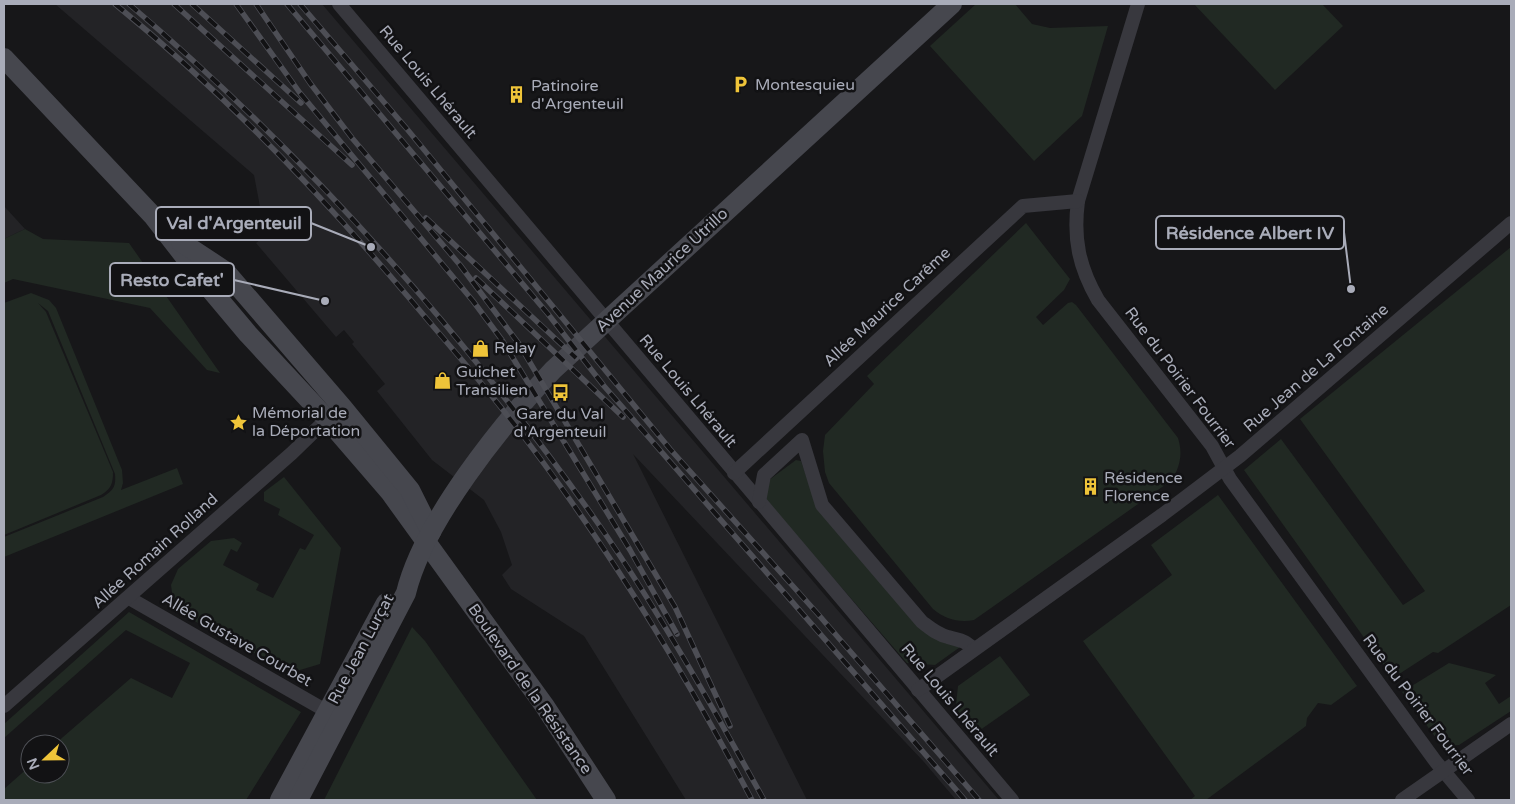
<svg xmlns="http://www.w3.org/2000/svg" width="1515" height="804" font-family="'Varela Round',sans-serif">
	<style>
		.built { fill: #232326 }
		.green { fill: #212923 }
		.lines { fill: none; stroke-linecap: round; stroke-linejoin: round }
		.street { stroke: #38383e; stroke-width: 14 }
		.secondary { stroke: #46474e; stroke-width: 20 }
		.rail-casing { stroke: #4d4e55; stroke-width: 5.5 }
		.rail { stroke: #121214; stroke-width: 4; stroke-dasharray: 11; stroke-linecap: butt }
		.labels { text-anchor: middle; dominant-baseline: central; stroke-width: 5; stroke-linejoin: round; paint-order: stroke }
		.street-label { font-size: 16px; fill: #a9acb9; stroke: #121214 }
		.poi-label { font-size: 16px; fill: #a9acb9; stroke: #121214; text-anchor: start }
		.leader { fill: none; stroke: #a9acb9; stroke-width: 2 }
		.callout-dot { fill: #a9acb9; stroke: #121214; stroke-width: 2 }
		.callout { fill: #121214; stroke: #a9acb9; stroke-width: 2 }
		.callout-label { font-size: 18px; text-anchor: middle; font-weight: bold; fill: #a9acb9 }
	</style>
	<rect width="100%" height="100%" fill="#171719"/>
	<g class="built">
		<polygon points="55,4 322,4 999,800 956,800 924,762 633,454 807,800 686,800 584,636 511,589 502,575 512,565 501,532 484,500 432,460 377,391 385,384 352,344 354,342 344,330 336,337 256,243 265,236 252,221 261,212 254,175"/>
		<polygon points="4,206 25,229 4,239"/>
	</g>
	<g class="green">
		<polygon points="976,4 1015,4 1032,24 1050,28 1108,26 1082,116 1034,161 930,46"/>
		<polygon points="1194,4 1322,4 1343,26 1275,90"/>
		<path d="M1026 223 1070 279 1064 290 1036 317 1043 325 1068 303 1072 302 1076 305 1178 438C1183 454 1180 466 1172 480L974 620C959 623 945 619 933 609L829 483 825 472 823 451 825 435 874 384 867 376Z"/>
		<polygon points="25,229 43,239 129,243 220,373 207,370 150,308 13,279 4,283 4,239"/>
		<polygon points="1511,247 1511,605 1438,653 1433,652 1393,678 1244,470 1281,439 1403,605 1425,591 1300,419"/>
		<path d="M31 293 49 300 56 308 122 470 123 483 121 490 177 468 183 484 4 557V537L103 497C114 490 116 486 115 474L48 311 38 303 46 312 113 472C113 484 111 489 101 495L4 535V303Z"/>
		<polygon points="796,460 801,461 815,502 923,631 960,647 935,665 907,663 764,498 769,480"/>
		<polygon points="284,477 341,548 320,664 290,673 226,637 226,631 217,626 209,630 179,611 173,600 171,585 178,569 211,541 234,538 242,543 237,552 231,549 223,565 259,584 256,590 273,598 300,548 305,550 314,535 278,515 280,509 264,501 264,492"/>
		<polygon points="1218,495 1357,686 1331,705 1318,703 1307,718 1306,726 1206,800 1190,800 1195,796 1083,641 1172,575 1151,545"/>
		<polygon points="129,612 301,712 246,800 4,800 4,789 30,766 30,774 60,774 60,744 55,744 131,678 172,698 190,663 126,630 4,738 4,724"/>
		<polygon points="412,627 425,641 537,800 324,800"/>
		<polygon points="1000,656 1030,695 973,735 955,714 958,686"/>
		<polygon points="1449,663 1496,675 1485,683 1499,704 1511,696 1511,711 1459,745 1442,746 1402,692"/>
	</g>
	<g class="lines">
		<g class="street">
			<polyline points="339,4 1012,800"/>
			<path d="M1138 4 1078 201C1073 239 1079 267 1098 300L1212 446 1230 479 1436 762 1468 800"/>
			<polyline points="734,473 1023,206 1078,201"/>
			<path d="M759 502 764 475 802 440 822 505 922 622C930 628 938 635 948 637 961 641 962 639 974 649"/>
			<polyline points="129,598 328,712"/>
			<polyline points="918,690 1162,515 1240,456 1511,223"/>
			<polyline points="4,706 292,453 327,419"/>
			<polyline points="1402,800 1511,724"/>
		</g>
		<g class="secondary">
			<polyline points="4,58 154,217 206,284 248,334 327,419 390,492 544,705 606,800"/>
			<polyline points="181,242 225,271 343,408 410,490 431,532"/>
			<polyline points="280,800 386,603"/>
			<path d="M298 800 406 593C423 522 502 424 553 370L952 4"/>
		</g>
		<defs>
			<g id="rail">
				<path d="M115 4C223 92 320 193 410 299 441 336 473 372 503 410 599 531 680 664 752 800"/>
				<path d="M129 4C306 155 463 332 597 522 659 611 712 706 764 800"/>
				<polyline points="174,4 352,165"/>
				<polyline points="192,4 301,103"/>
				<polyline points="236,4 300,93 473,301 502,340 630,550 677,634"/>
				<polyline points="256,4 310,83 352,138 460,265 519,344 675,607 730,726"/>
				<polyline points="287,4 548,314 604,386 965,800"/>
				<polyline points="300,4 407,129 670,449 817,613 979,800"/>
				<polyline points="426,218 576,358"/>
				<polyline points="476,278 623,417"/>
			</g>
		</defs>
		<use href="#rail" class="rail-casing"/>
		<use href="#rail" class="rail"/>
	</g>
	<defs>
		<symbol id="parking-bare" viewBox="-9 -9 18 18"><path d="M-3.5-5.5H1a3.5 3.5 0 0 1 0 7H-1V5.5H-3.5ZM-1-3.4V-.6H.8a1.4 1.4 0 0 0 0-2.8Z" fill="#efc439" stroke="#121214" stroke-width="2.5" paint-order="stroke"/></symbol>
		<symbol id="building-bare" viewBox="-9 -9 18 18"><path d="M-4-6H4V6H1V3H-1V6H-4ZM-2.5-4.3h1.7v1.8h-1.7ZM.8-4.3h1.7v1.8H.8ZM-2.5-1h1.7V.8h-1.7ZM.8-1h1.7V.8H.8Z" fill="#efc439" stroke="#121214" stroke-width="2.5" paint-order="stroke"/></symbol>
		<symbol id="shop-bare" viewBox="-9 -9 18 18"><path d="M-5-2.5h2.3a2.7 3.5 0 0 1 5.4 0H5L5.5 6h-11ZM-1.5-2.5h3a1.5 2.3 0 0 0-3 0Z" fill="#efc439" stroke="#121214" stroke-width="2.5" paint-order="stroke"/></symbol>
		<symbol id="bus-bare" viewBox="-9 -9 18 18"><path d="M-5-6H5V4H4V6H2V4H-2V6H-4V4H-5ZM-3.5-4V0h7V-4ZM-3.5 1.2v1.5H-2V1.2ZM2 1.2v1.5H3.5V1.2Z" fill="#efc439" stroke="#121214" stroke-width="2.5" paint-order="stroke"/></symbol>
		<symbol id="sight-bare" viewBox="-9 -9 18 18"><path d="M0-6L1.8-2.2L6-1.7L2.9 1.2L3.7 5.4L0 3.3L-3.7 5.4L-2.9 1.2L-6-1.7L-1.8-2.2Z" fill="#efc439" stroke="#121214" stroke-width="2.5" paint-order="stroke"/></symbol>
	</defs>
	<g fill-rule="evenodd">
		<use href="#parking-bare" x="728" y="72" width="25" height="25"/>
		<use href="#building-bare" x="504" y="82" width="25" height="25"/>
		<use href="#shop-bare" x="468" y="336" width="25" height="25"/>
		<use href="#shop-bare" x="430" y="368" width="25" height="25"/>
		<use href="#bus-bare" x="548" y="380" width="25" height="25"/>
		<use href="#sight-bare" x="226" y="410" width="25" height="25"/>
		<use href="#building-bare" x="1078" y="474" width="25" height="25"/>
	</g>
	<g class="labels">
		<g class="street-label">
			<text transform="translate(428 82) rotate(50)">Rue Louis Lhérault</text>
			<text transform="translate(662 270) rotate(-43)">Avenue Maurice Utrillo</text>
			<text transform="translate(887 307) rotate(-43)">Allée Maurice Carême</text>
			<text transform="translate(1316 368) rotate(-41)">Rue Jean de La Fontaine</text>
			<text transform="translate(1180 378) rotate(53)">Rue du Poirier Fourrier</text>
			<text transform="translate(688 391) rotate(50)">Rue Louis Lhérault</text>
			<text transform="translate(155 551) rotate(-42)">Allée Romain Rolland</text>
			<text transform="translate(237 640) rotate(30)">Allée Gustave Courbet</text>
			<text transform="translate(361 649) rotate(-62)">Rue Jean Lurçat</text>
			<text transform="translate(530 689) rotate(55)">Boulevard de la Résistance</text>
			<text transform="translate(950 700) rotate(50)">Rue Louis Lhérault</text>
			<text transform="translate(1418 705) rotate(53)">Rue du Poirier Fourrier</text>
		</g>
		<g class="poi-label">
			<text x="755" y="85">Montesquieu</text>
			<text x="531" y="86">Patinoire<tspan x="531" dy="18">d'Argenteuil</tspan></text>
			<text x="494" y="348">Relay</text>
			<text x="456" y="372">Guichet<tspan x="456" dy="18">Transilien</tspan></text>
			<text x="252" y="413">Mémorial de<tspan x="252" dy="18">la Déportation</tspan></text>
			<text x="560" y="414" text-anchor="middle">Gare du Val<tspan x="560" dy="18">d'Argenteuil</tspan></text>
			<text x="1104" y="478">Résidence<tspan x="1104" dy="18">Florence</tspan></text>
		</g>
	</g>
	<path class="leader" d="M371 247L311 223M1351 289L1344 232M325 301L234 280"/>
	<g class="callout-dot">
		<circle cx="371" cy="247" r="5"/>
		<circle cx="1351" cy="289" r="5"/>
		<circle cx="325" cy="301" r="5"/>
	</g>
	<g class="callout">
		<rect x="156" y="207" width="155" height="33" rx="5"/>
		<rect x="1156" y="216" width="188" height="33" rx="5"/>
		<rect x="110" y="263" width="124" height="33" rx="5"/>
	</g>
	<g class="callout-label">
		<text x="234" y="229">Val d'Argenteuil</text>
		<text x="1250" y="239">Résidence Albert IV</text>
		<text x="172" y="286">Resto Cafet'</text>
	</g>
	<rect width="1515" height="804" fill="none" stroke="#a9acb9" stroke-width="10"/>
	<g transform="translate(45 759) rotate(248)"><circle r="24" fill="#121214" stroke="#4e5056"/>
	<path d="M0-4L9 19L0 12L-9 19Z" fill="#efc439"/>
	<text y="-8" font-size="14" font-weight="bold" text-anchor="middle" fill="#a9acb9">N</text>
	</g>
</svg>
